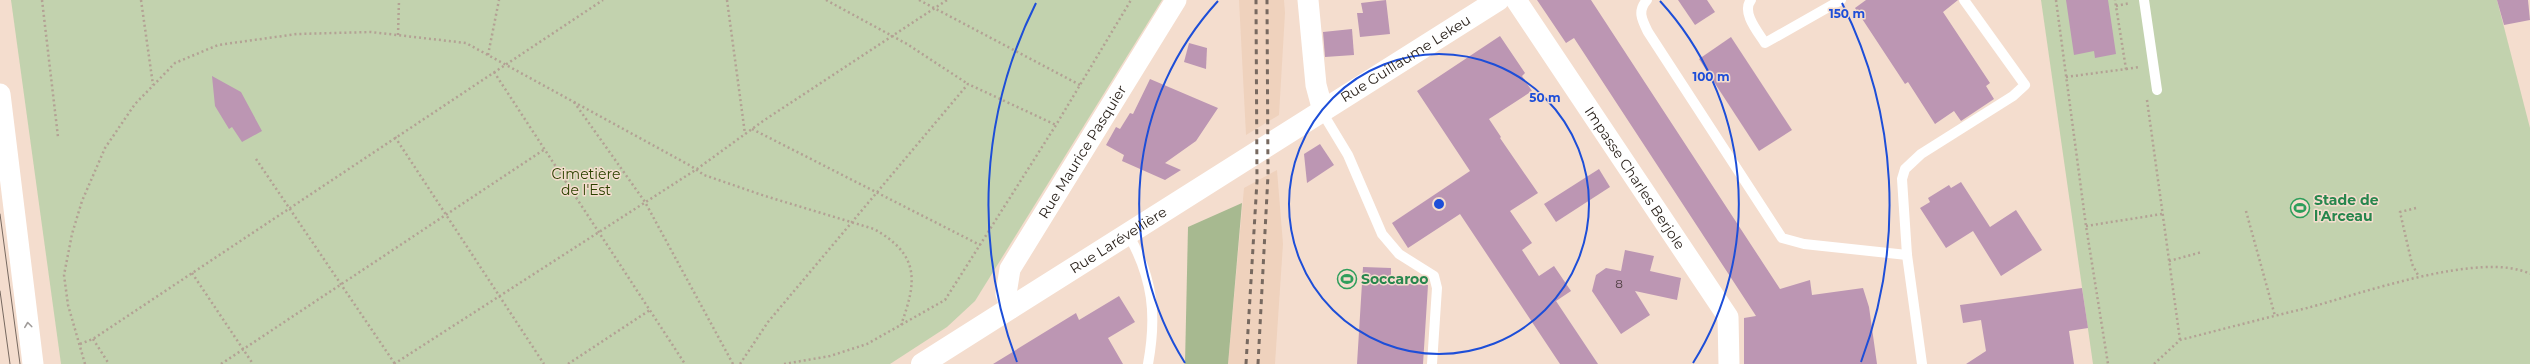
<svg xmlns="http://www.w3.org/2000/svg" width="2530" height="364" font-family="Montserrat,sans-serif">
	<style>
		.built { fill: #efd2bd }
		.green { fill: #c2d2ae }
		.forest { fill: #a7b990 }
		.building { fill: #bc96b3 }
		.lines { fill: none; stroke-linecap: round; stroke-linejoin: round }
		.path { stroke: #b3a194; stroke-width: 2.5; stroke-dasharray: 2 3; stroke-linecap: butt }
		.service { stroke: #fff; stroke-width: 10 }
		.minor { stroke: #fff; stroke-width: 21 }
		.tertiary { stroke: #fff; stroke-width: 22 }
		.tram { stroke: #776960; stroke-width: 1 }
		.rail { stroke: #776960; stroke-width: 3; stroke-dasharray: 5 5; stroke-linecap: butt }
		.oneway { stroke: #a09c9a }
		.ring { fill: none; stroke: #1d4ed8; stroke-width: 2 }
		.labels { text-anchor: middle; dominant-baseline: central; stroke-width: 3; stroke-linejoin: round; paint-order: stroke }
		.number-label { font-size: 12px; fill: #504043 }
		.street-label { font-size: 14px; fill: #2c241e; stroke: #f4ddce }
		.park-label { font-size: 14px; fill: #2d4200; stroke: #f4ddce }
		.leisure-label { font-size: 14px; font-weight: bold; fill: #27864d; stroke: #f4ddce; text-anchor: start }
		.centre { fill: #1d4ed8; stroke: #f4ddce; stroke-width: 2 }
		.ring-label { font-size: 12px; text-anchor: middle; font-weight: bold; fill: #1d4ed8; stroke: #f4ddce; stroke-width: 3; stroke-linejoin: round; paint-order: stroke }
	</style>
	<rect width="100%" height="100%" fill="#f4ddce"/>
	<g class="built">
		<polygon points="1239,0 1284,0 1285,13 1279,115 1246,135"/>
		<polygon points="1277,170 1283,244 1275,364 1228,364 1244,188"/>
	</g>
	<g class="green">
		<polygon points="11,0 1162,0 975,301 947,327 890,364 61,364"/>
		<polygon points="2041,0 2497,0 2530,128 2530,364 2093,364"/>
	</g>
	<polygon class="forest" points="1242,203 1228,364 1185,364 1188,227"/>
	<g class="building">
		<polygon points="1386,0 1390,34 1360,37 1357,13 1363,13 1361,3"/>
		<polygon points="1537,0 1591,0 1780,289 1810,280 1812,295 1863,288 1869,307 1877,364 1744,364 1744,318 1756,316 1574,38 1566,43"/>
		<polygon points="1678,0 1707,0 1715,12 1695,25"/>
		<polygon points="1866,0 1958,0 1943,12 1990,83 1986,86 1994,99 1961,121 1954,111 1935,124 1908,82 1905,84 1855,8"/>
		<polygon points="2066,0 2108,0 2116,54 2095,58 2094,51 2074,55"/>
		<polygon points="2497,0 2528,0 2530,20 2504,25"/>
		<polygon points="1352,29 1354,55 1325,57 1323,32"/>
		<polygon points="1500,36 1525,73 1522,76 1532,91 1489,119 1501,137 1500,138 1538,193 1510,211 1532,243 1522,250 1539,276 1554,266 1571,291 1556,301 1598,364 1560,364 1460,214 1408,248 1392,223 1470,171 1417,91"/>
		<polygon points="1731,37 1792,130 1759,151 1699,59"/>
		<polygon points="1189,43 1207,48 1206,69 1184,62"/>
		<polygon points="212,76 241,92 262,131 242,142 232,127 229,129 215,106"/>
		<polygon points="1150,79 1218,108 1196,141 1165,163 1181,170 1165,180 1122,161 1124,155 1106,145 1116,127 1120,129 1130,113 1133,114"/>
		<polygon points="1320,144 1334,165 1307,183 1304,154"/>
		<polygon points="1599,169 1610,187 1556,222 1544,204"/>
		<polygon points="1961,182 1990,227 2016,210 2042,250 2001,276 1973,231 1946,248 1920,208 1930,202 1928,198 1949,185 1951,188"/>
		<polygon points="1625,250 1654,256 1650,271 1681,278 1677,300 1635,291 1650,315 1621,334 1592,291 1596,275 1606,268 1621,271"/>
		<polygon points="1363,267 1391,268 1391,283 1428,285 1423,364 1357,364"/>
		<polygon points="2082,288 2088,328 2069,331 2074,364 1966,364 1986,351 1981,320 1963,323 1960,305"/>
		<polygon points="1119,296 1135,322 1108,338 1123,364 993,364 1076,313 1079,320"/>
	</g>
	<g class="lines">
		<g class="path">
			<polyline points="42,0 58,137"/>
			<polyline points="141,0 153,85"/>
			<polyline points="727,0 745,134"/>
			<polyline points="826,0 907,44 968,84"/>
			<polyline points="919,0 1080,85"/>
			<polyline points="2056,0 2086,226 2108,364"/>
			<polyline points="2116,6 2130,3"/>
			<polyline points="398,35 399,0"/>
			<polyline points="488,55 499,0"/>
			<polyline points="2126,69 2139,67"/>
			<polyline points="494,72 685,364"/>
			<polyline points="2066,77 2126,69 2115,0"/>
			<polyline points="2147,100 2180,340"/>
			<polyline points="574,102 645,202 733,364"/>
			<polyline points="752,129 980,245"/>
			<polyline points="395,137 544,364"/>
			<polyline points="256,159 395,364"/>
			<polyline points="2416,208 2400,212 2412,264 2419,277"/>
			<polyline points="2246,211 2275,316"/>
			<polyline points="2086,226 2162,214"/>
			<polyline points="2169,261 2202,252"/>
			<polyline points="192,273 253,364"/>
			<polyline points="93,339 109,364"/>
			<polyline points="80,344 93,339 603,0"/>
			<path d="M85 364 68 305 64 275 72 234 82 201 105 148 135 104 175 63 218 45 297 34 371 32 466 43 691 166 704 175 765 196 874 229C920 255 917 281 901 325"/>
			<polyline points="221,364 545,149"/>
			<polyline points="394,364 697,169 763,121 947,0"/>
			<polyline points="568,364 650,310"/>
			<polyline points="740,364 768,322 968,84 1056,125"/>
			<polyline points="784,364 830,356 867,344 945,300 1056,125 1131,0"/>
			<path d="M2154 364 2180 340C2223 329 2265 318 2307 308 2360 294 2482 250 2530 274"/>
		</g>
		<g class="service">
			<path d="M1647 0C1637 11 1642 20 1648 32L1782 238 1804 244 1907 255"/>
			<path d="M1751 0C1741 12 1758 32 1765 43L1841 0"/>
			<polyline points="2144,0 2157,90"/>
			<polyline points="1322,112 1348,155 1382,234 1399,254 1434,276 1437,288 1432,364"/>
			<path d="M1128 234C1153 278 1157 315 1148 364"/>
			<polyline points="1922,364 1907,255 1902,179 1905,169 1921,154 2013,96 2025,85 1964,0"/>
		</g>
		<g class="minor">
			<polyline points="1308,0 1316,85 1323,111"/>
			<path id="s1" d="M1516 0 1728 317 1729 364"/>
			<polyline points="0,94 33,364"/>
			<path id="s2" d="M1011 308 1006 294 1010 269 1176 0"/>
		</g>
		<path class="tertiary" id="s3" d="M922 364 1498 0"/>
		<g class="tram">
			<polyline points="0,214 20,364"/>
			<polyline points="0,291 10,364"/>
		</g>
		<g class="rail">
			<polyline points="1246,364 1257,181 1256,0"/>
			<polyline points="1258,364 1268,175 1267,0"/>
		</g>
	</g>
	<defs><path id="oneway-chevron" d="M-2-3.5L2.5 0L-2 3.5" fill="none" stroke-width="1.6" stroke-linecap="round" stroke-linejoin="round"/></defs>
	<use class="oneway" href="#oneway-chevron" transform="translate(28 325) rotate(-97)"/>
	<g class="ring">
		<circle cx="1439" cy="204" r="150"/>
		<path d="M1185 363A300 300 0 0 1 1218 1M1660 1A300 300 0 0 1 1693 363"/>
		<path d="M1017 362A450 450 0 0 1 1036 3M1842 3A450 450 0 0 1 1861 362"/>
	</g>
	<defs>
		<symbol id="stadium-ring" viewBox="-11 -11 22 22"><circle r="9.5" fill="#f4ddce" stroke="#2e9e5b" stroke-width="1.5"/><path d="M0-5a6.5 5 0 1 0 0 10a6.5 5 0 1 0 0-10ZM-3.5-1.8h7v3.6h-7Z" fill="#2e9e5b"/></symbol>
	</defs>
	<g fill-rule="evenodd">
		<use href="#stadium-ring" x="2289" y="197" width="22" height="22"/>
		<use href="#stadium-ring" x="1336" y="268" width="22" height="22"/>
	</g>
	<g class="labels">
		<g class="number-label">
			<text x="1619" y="283">8</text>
		</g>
		<g class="street-label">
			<text stroke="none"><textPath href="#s3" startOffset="572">Rue Guillaume Lekeu</textPath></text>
			<text stroke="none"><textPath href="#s2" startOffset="178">Rue Maurice Pasquier</textPath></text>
			<text stroke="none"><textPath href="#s1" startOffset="214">Impasse Charles Berjole</textPath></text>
			<text stroke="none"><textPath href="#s3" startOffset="232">Rue Larévellière</textPath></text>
		</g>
		<g class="park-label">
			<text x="586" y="174">Cimetière<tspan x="586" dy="16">de l'Est</tspan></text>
		</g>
		<g class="leisure-label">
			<text x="2314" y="200">Stade de<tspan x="2314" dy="16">l'Arceau</tspan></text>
			<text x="1361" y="279">Soccaroo</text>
		</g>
	</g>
	<circle cx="1439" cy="204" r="6" class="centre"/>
	<g class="ring-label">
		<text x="1847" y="18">150 m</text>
		<text x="1711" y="81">100 m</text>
		<text x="1545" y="102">50 m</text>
	</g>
</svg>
